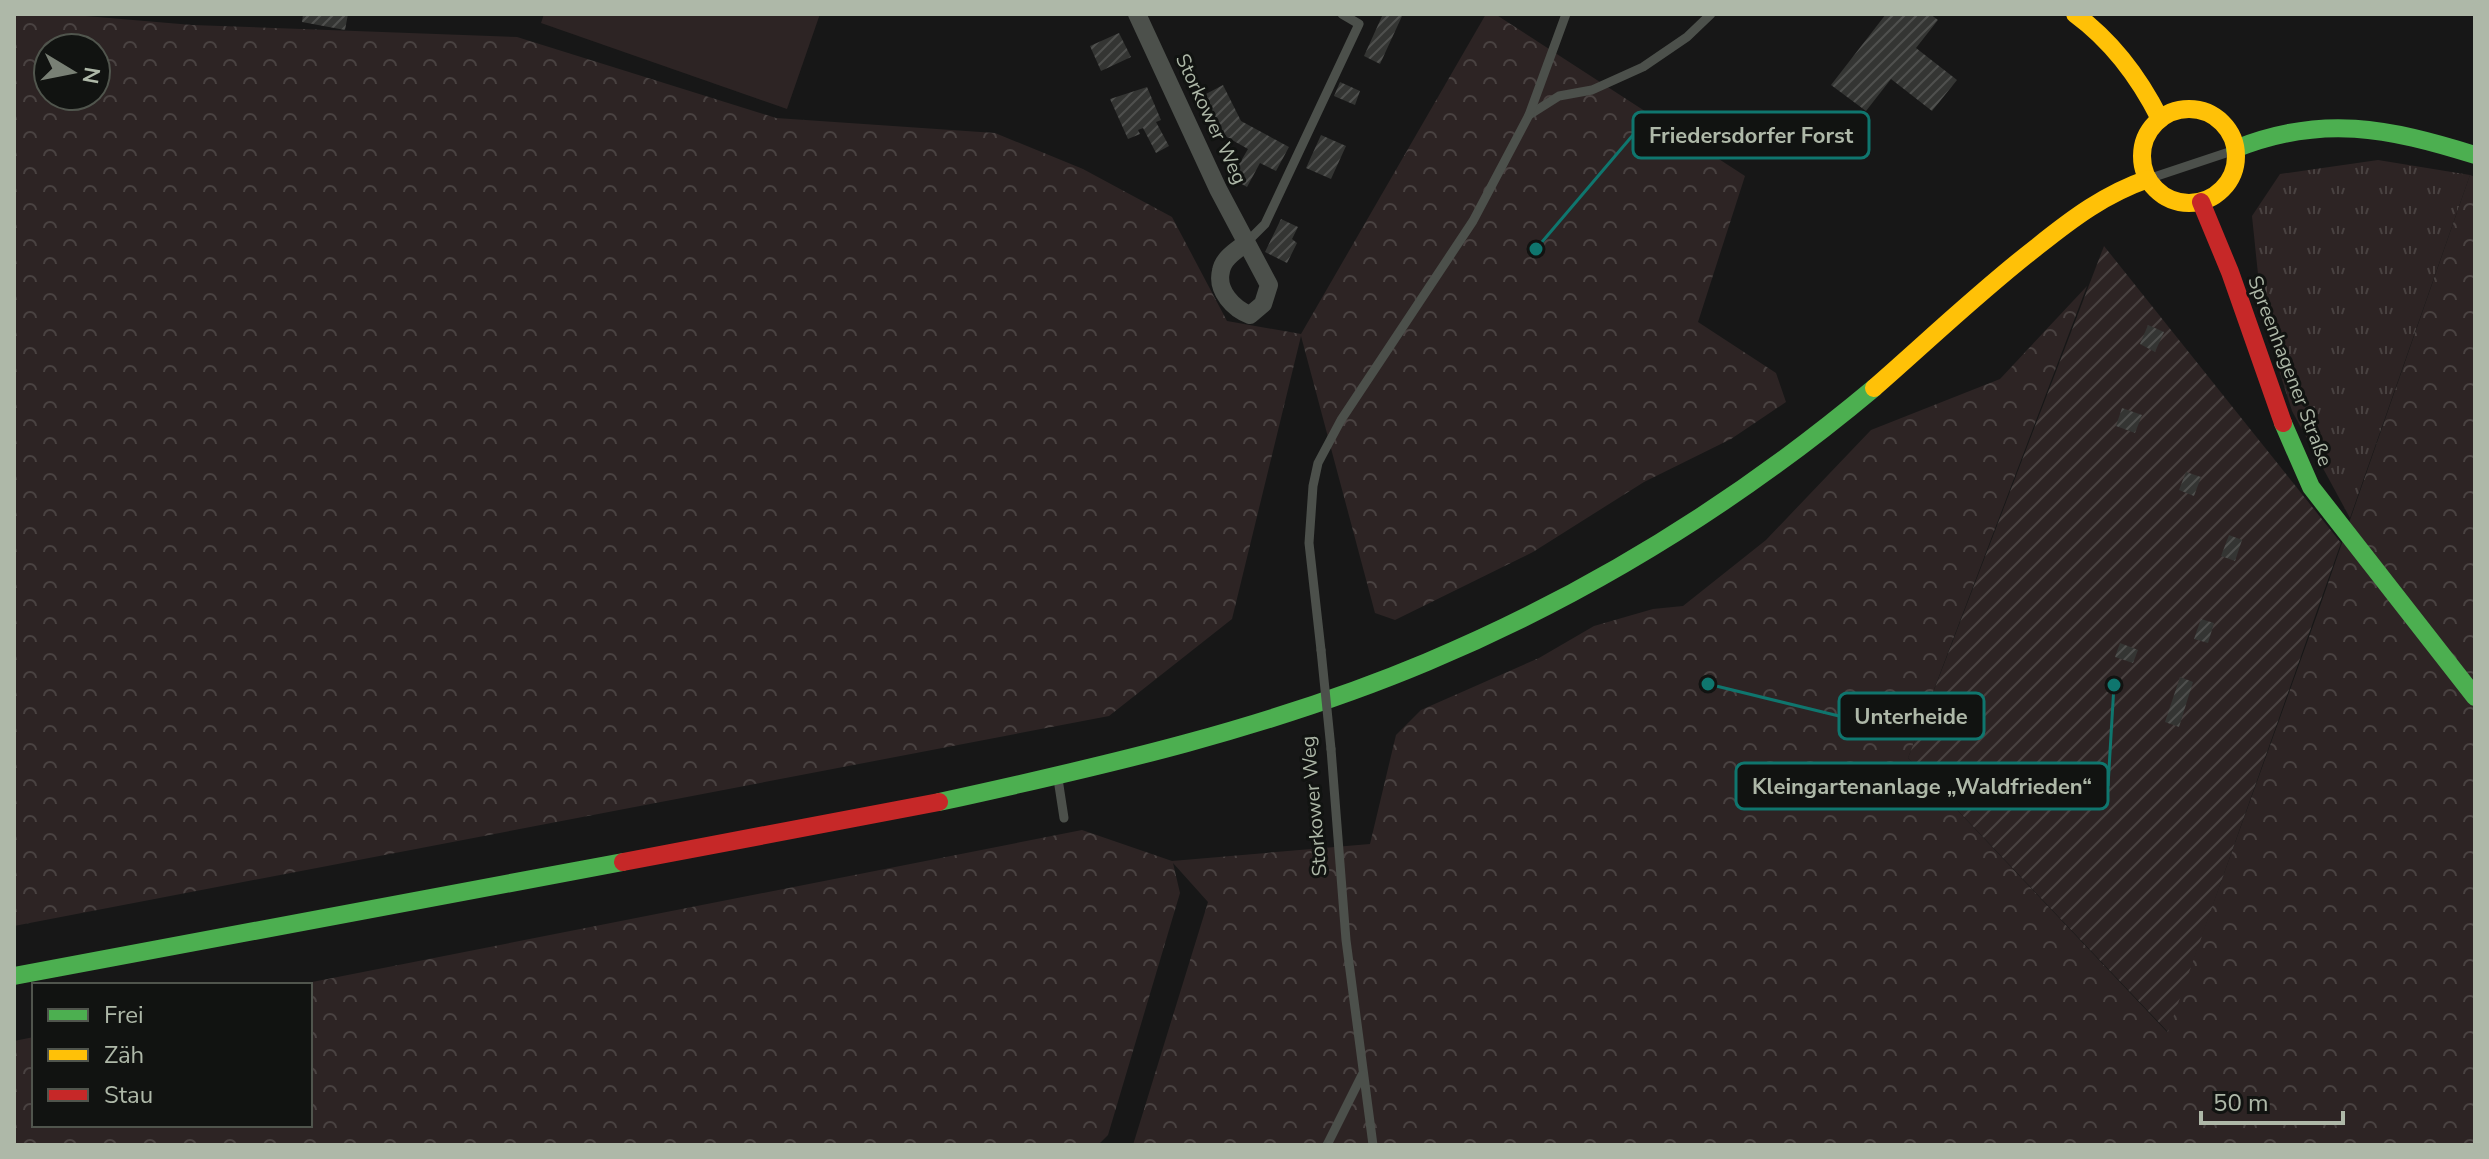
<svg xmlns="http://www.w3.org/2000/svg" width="2489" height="1159" font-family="'Nunito Sans',sans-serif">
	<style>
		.grass { fill: url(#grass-tufts) }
		.forest { fill: url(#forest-crowns); fill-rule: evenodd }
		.garden { fill: url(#garden-furrows) }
		.pitch { fill: #2d2424 }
		.building { fill: url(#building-hatch) }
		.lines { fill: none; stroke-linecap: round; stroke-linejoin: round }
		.lane { stroke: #4c504b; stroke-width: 9 }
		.street { stroke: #4c504b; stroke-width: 18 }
		.fast { stroke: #4caf50; stroke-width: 18 }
		.slow { stroke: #ffc107; stroke-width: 18 }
		.jam { stroke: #c62828; stroke-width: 18 }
		.lane-bridge { stroke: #4c504b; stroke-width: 9 }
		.labels { text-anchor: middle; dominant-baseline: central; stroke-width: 6; stroke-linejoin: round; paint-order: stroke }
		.street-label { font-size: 20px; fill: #aeb8a8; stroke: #111311 }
		.leader { fill: none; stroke: #0f766e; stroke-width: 3 }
		.callout-dot { fill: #0f766e; stroke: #111311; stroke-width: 3 }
		.callout { fill: #111311; stroke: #0f766e; stroke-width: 3 }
		.callout-label { font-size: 22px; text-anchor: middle; font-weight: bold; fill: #aeb8a8 }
	</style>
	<defs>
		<pattern id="grass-tufts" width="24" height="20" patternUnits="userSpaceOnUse" patternTransform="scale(2)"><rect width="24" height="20" fill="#2d2424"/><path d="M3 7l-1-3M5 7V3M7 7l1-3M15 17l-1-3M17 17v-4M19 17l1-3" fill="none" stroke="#494241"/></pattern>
		<pattern id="forest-crowns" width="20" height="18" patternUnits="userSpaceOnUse" patternTransform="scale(2)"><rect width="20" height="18" fill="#2d2424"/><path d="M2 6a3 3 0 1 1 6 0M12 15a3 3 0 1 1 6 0" fill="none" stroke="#494241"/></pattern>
		<pattern id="garden-furrows" width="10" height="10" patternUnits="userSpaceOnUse" patternTransform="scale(2)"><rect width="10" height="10" fill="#2d2424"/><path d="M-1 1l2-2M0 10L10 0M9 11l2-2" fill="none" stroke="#494241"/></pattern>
		<pattern id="building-hatch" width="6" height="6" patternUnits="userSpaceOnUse" patternTransform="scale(2)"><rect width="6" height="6" fill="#343533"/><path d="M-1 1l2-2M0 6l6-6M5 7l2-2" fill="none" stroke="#4f504e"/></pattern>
	</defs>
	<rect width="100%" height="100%" fill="#171717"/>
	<polygon class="grass" points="2378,160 2470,175 2350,518 2292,411 2270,342 2258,274 2252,216 2280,174"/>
	<g class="forest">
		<path d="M14 14H62L192 25 517 37 776 118 995 133 1083 169 1172 217 1227 321 1301 334 1486 14H1495L1745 176 1698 322 1776 373 1786 402 1731 439 1644 482 1533 552 1395 620 1375 613 1301 336 1232 619 1109 716 14 926ZM48 48H96V96H48Z"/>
		<polygon points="2470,175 2475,177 2475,1145 1133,1145 1208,902 1173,863 1180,893 1108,1135 1098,1145 14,1145 14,1041 34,1037 34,1125 310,1125 310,985 297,985 1082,830 1172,861 1370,844 1396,735 1421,710 1539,658 1594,626 1653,609 1683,606 1766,540 1871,430 2000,379 2087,286 1908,758 2167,1032 2318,612"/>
	</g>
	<polygon class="garden" points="2104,246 2341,543 2168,1032 1908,758"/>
	<polygon class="pitch" points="544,14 820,14 787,109 541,23"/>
	<g class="building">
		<polygon points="303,14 348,14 345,30 302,22"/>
		<polygon points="1383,14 1403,14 1380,64 1364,56"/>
		<polygon points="1886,14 1930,14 1938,20 1916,48 1957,80 1932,111 1891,79 1866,111 1831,85"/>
		<polygon points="1119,33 1131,57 1101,71 1090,46"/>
		<polygon points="1340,82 1360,91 1355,105 1334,96"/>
		<polygon points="1223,85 1241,121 1289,147 1276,171 1260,163 1247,187 1231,178 1248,149 1225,136 1204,95"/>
		<polygon points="1147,87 1161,120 1156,122 1169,146 1156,153 1143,128 1138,130 1140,134 1128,139 1110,99"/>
		<polygon points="1321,135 1346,146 1331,179 1306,168"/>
		<polygon points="1281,219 1298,227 1292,239 1297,243 1287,263 1265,252"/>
		<polygon points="2148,325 2164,332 2155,352 2140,344"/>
		<polygon points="2122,408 2142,415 2135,433 2116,426"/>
		<polygon points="2186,472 2201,477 2194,496 2179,490"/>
		<polygon points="2229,535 2242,540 2235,561 2221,556"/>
		<polygon points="2201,619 2214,623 2208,643 2194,639"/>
		<polygon points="2120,643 2138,650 2133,663 2115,657"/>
		<polygon points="2180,677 2193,682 2179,727 2165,722"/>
	</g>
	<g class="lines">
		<g class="lane">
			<polyline points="1529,115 1559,96 1592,90 1643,67 1687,37 1711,14"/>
			<polyline points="2151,178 2232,151"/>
			<polyline points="1246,243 1265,224 1359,24 1342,14"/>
			<polyline points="1321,650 1309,543 1313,486 1318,463 1341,420 1473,221 1529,115 1566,14"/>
			<polyline points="1331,749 1346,940 1373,1145"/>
			<polyline points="1058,779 1064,818"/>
			<polyline points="1327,1145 1362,1075"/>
		</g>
		<path class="street" d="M1137 14 1218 189 1269 285 1263 304 1250 315C1234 309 1216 291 1221 271 1223 258 1237 250 1246 243"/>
		<g class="fast">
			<path d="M2235 149C2322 114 2388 128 2475 155"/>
			<polyline points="2283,423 2311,487 2475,697"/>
			<path d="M939 802C1104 766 1270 728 1427 662 1589 594 1739 501 1874 388"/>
			<polyline points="14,976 623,862"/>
		</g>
		<g class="slow">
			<path d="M2075 14C2113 42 2139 77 2160 119"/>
			<circle cx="2189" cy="156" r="47"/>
			<path d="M1874 388C1929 340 1981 290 2038 246 2073 218 2105 194 2148 179"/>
		</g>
		<g class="jam">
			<polyline points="2201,202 2230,272 2283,423"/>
			<polyline points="623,862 939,802"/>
		</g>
		<polyline class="lane-bridge" points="1321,650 1331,749"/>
	</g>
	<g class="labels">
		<g class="street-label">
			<text transform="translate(1211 119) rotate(65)">Storkower Weg</text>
			<text transform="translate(2290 371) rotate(69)">Spreenhagener Straße</text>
			<text transform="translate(1314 806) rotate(-95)">Storkower Weg</text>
		</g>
	</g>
	<path class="leader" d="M1536 249L1633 135M1708 684L1839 716M2114 685L2108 786"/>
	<g class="callout-dot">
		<circle cx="1536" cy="249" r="8"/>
		<circle cx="1708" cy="684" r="8"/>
		<circle cx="2114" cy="685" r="8"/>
	</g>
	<g class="callout">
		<rect x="1633" y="112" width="236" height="46" rx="8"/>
		<rect x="1839" y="693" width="145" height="46" rx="8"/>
		<rect x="1736" y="763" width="372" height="46" rx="8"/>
	</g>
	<g class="callout-label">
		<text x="1751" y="143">Friedersdorfer Forst</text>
		<text x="1911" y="724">Unterheide</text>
		<text x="1922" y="794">Kleingartenanlage „Waldfrieden“</text>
	</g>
	<rect width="2489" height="1159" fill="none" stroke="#aeb8a8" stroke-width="32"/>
	<rect x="32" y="983" width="280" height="144" fill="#111311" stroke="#50554d" stroke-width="2"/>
	<rect x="48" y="1009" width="40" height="12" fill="#4caf50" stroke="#50554d" stroke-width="2"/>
	<text x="104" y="1023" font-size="24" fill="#aeb8a8">Frei</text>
	<rect x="48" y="1049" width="40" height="12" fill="#ffc107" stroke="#50554d" stroke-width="2"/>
	<text x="104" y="1063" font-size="24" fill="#aeb8a8">Zäh</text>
	<rect x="48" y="1089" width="40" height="12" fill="#c62828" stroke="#50554d" stroke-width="2"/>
	<text x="104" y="1103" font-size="24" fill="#aeb8a8">Stau</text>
	<g transform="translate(72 72) rotate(100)"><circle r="38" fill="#111311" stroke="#50554d" stroke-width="2"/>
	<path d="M0-6L14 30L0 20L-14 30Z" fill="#798075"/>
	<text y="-12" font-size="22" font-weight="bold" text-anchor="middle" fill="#aeb8a8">N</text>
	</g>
	<path d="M2201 1111v12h142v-12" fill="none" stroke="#aeb8a8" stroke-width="4"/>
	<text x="2213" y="1111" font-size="24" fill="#aeb8a8" stroke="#111311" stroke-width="6" paint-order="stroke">50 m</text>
</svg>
